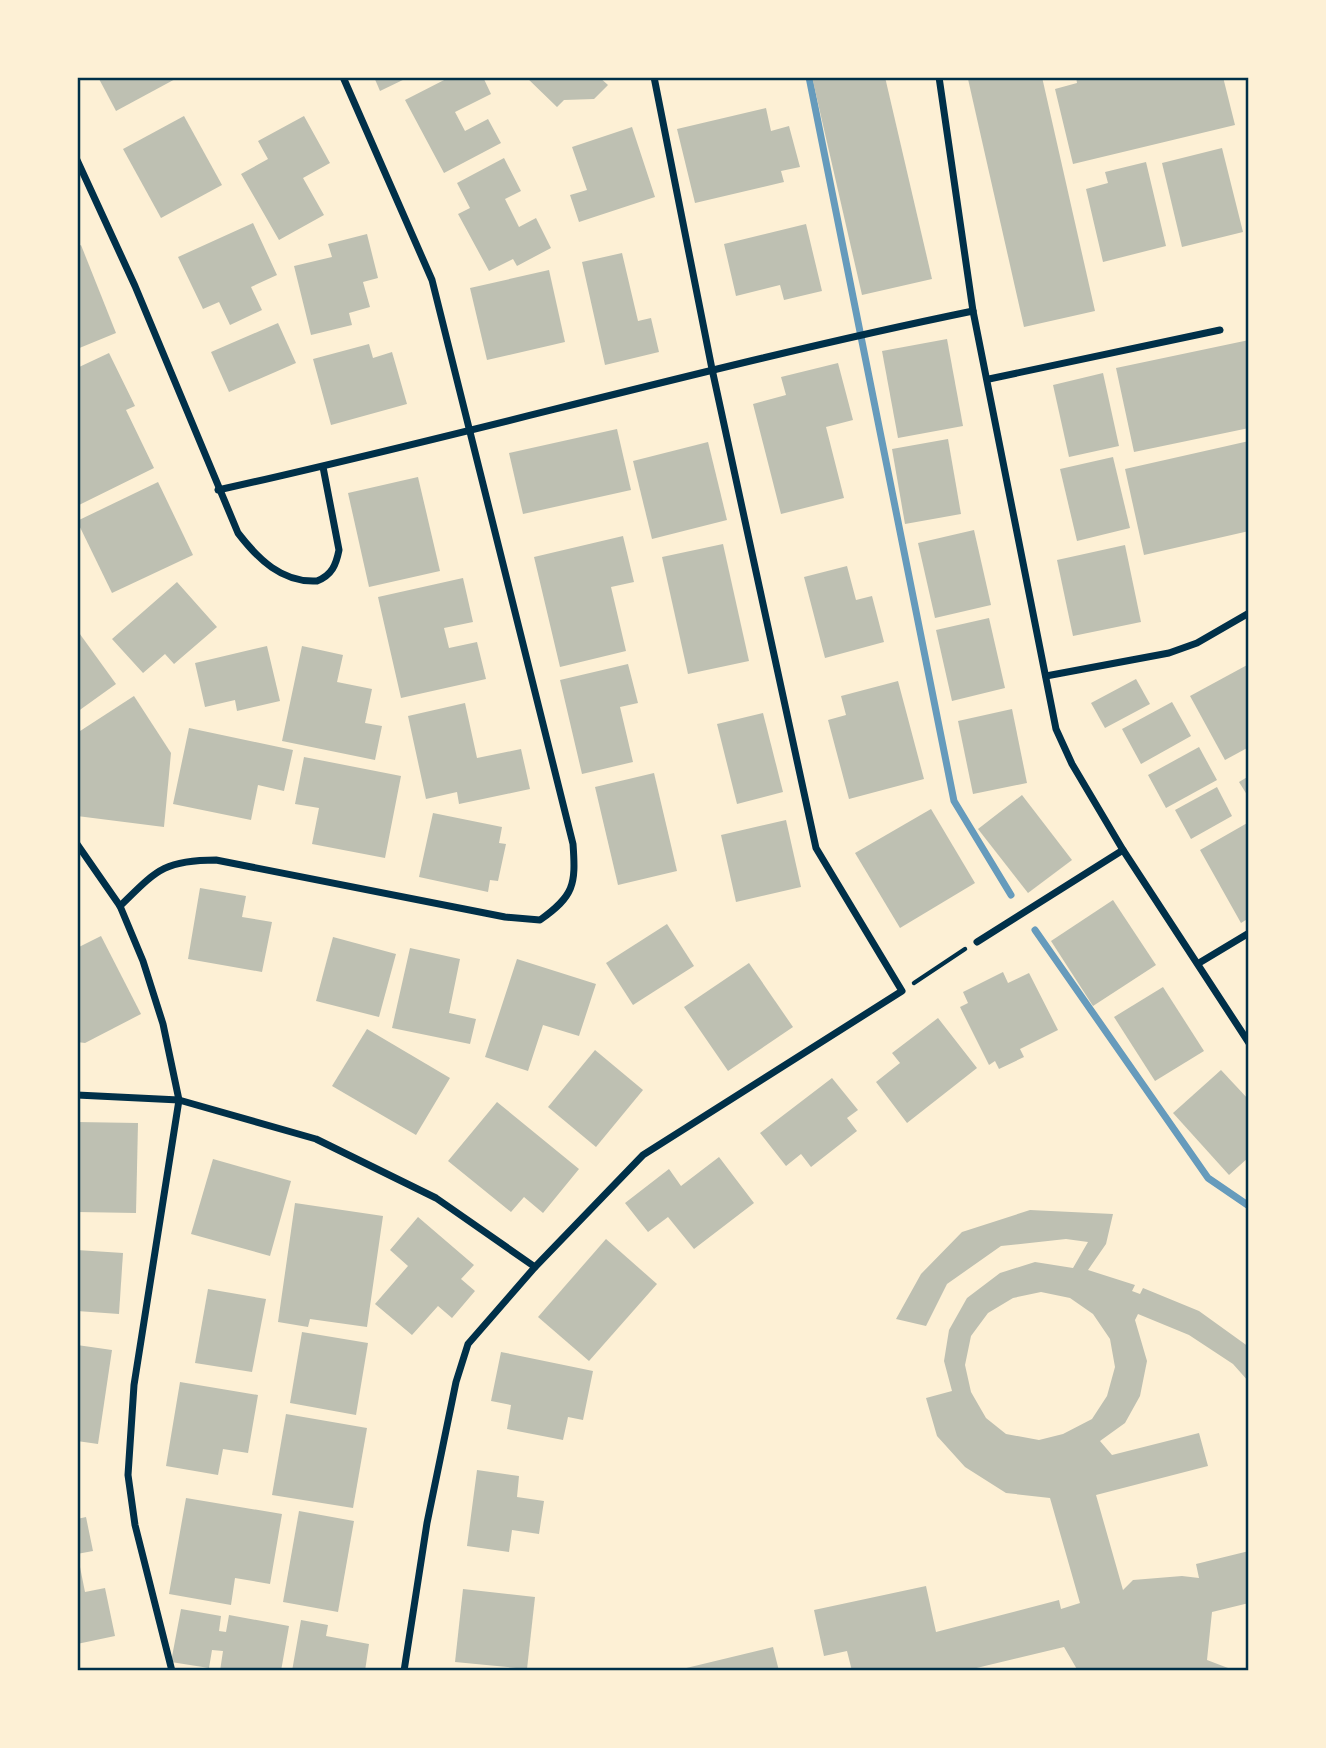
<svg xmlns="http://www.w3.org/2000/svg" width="1326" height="1748" font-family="'Public Sans',sans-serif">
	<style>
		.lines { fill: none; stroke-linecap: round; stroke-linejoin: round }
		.stream { stroke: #669bbc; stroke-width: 7 }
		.building { fill: #bec0b2; fill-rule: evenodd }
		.path { stroke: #003049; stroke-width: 4.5 }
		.minor { stroke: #003049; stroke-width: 7 }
		.neatline { fill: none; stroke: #003049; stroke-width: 2.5 }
	</style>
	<rect width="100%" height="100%" fill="#fdf0d5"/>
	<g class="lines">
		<g class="stream">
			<polyline points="809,77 954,801 1011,895"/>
			<polyline points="1035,930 1208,1178 1249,1206"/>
		</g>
	</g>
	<g class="building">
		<polygon points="98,77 179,77 116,111"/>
		<polygon points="374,77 409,77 380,91"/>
		<polygon points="450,77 483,77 491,94 455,112 465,131 488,119 501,143 444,173 405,100"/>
		<polygon points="526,77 599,77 608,85 594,99 564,100 557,107"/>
		<polygon points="812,77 885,77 932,279 862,295"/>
		<polygon points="978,77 1042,77 1095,311 1024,327 968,79"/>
		<polygon points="1076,77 1223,77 1235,125 1073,164 1055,89 1077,83"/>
		<polygon points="766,108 771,131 789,126 800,167 781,171 784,182 695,203 677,129"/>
		<polygon points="184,116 222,185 161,218 123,149"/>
		<polygon points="304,116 330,163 303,178 324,215 279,240 241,174 268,159 258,141"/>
		<polygon points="632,127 655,197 579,222 570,195 587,190 572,147"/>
		<polygon points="1222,148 1243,232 1182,247 1162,163"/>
		<polygon points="504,158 521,191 505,199 519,227 536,218 551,248 517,266 513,259 489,271 458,214 470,208 457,183"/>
		<polygon points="1146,162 1166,246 1103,262 1086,189 1108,183 1105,172"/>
		<polygon points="253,223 277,275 251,287 262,310 230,325 219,302 203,309 178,257"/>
		<polygon points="806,224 822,291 784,300 780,285 736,296 724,244"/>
		<polygon points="367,234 378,278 363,282 370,307 349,313 352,325 311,335 294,266 332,257 328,244"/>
		<polygon points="81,245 116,333 77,349 77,247"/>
		<polygon points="622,253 638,321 651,318 659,352 605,365 582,262"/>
		<polygon points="549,270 565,342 487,360 470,288"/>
		<polygon points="278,323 296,363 229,392 211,352"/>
		<polygon points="947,339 963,426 898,438 882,351"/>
		<polygon points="1249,340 1249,428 1134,452 1116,368"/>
		<polygon points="369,344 373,358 392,352 407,404 331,425 313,359"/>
		<polygon points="109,353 135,406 126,410 154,468 77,506 77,368"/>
		<polygon points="838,363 853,420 826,427 844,498 781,514 753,404 786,395 781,377"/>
		<polygon points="1103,373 1119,446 1069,457 1053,385"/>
		<polygon points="617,429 631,490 523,514 509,453"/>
		<polygon points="948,439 961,514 905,524 892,449"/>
		<polygon points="1249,441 1249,531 1144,555 1125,469"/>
		<polygon points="708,442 727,520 652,539 633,461"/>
		<polygon points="1113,457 1130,528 1077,541 1060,469"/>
		<polygon points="418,477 440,571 369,587 348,493"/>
		<polygon points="158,482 193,555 112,593 77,521"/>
		<polygon points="974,530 991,605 935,618 918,543"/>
		<polygon points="623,536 634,582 611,587 626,651 560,667 534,557"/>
		<polygon points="723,544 749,661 688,674 662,557"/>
		<polygon points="1125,545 1141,622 1073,636 1057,560"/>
		<polygon points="847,566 856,600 872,596 884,642 825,658 804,577"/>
		<polygon points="463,578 473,622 444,628 449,648 477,642 486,679 401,698 378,597"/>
		<polygon points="177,582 217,627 174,664 165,654 143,673 112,639"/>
		<polygon points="989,618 1005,688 952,701 936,630"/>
		<polygon points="77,630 116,684 77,712"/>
		<polygon points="267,646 280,701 237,711 235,700 205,707 195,663"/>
		<polygon points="302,646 343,655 337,682 372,689 365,723 382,726 375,760 282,741"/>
		<polygon points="628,664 638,703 620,707 633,762 582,774 560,680"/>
		<polygon points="1249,664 1249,747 1225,760 1190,696"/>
		<polygon points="1136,679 1150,704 1105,728 1091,703"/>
		<polygon points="898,681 924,779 849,799 828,720 846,715 841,696"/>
		<polygon points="134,696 171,753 164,827 77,816 77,733"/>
		<polygon points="1172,702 1191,736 1141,764 1122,729"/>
		<polygon points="465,703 477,758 521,749 530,789 459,804 457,792 426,799 408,716"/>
		<polygon points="1012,709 1027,783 973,794 958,721"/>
		<polygon points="763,713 783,792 737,804 717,724"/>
		<polygon points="189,728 293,750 284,791 258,785 251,820 173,804"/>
		<polygon points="1199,747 1217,780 1166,808 1148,775"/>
		<polygon points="304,757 401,776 385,858 312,844 319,808 295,804"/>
		<polygon points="654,773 677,871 618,885 595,787"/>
		<polygon points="1249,776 1249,798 1239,782"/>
		<polygon points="1217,787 1232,816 1191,839 1175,810"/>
		<polygon points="1022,795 1072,860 1028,893 978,829"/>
		<polygon points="931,809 975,883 900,928 855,853"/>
		<polygon points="433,813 502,827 499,843 506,844 498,881 490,880 488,892 419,877"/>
		<polygon points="786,820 801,887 736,902 721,835"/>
		<polygon points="1249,822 1249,918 1241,923 1200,850"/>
		<polygon points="200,888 246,896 242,917 272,922 262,972 188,959"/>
		<polygon points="1113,900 1156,965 1093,1006 1051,941"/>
		<polygon points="667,924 694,966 633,1005 606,963"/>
		<polygon points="101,936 141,1014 85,1043 77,1042 77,948"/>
		<polygon points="333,937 396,954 379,1017 316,1001"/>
		<polygon points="410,948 460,959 449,1013 476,1019 470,1044 392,1028"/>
		<polygon points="517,959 596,984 579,1036 543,1025 528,1071 485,1057"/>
		<polygon points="749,963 793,1027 728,1071 684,1007"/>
		<polygon points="1003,972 1008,983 1029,973 1058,1030 1020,1049 1024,1057 999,1069 995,1061 989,1065 960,1007 968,1003 963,992"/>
		<polygon points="1163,987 1204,1051 1155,1081 1114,1017"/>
		<polygon points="938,1018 977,1068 907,1123 876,1082 900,1063 892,1053"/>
		<polygon points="367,1029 450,1078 416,1135 332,1086"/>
		<polygon points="595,1050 643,1090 596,1147 548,1107"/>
		<polygon points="1221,1070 1249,1100 1249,1157 1229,1175 1173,1113"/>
		<polygon points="832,1078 858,1110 847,1118 857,1131 811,1167 801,1154 786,1166 760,1133"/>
		<polygon points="497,1102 579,1169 543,1213 524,1197 511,1212 448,1161"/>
		<polygon points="77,1122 138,1123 136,1213 77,1212"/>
		<polygon points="719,1157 754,1203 694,1249 668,1217 648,1232 625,1203 669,1169 681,1186"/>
		<polygon points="213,1159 291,1181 270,1256 191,1234"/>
		<polygon points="295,1203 383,1216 367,1327 310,1319 308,1327 278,1322"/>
		<path d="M1030 1210 1113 1214 1106 1244 1088 1270 1135 1285 1132 1291 1140 1294 1143 1288 1199 1311 1249 1347V1382L1233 1364 1189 1335 1138 1314 1135 1320 1147 1361 1140 1396 1125 1423 1100 1441 1112 1455 1199 1433 1208 1466 1096 1495 1123 1590 1133 1580 1182 1576 1199 1578 1196 1564 1249 1551V1603L1212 1612 1207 1660 1236 1671H1078L1064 1647 964 1671H852L847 1651 824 1656 814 1610 926 1586 936 1632 1059 1600 1061 1609 1080 1603 1050 1498 1006 1493 965 1467 937 1436 926 1398 952 1391 944 1361 949 1330 967 1298 1000 1273 1035 1262 1073 1268 1088 1242 1066 1239 1001 1246 947 1284 926 1326 896 1319 921 1274 962 1232ZM1041 1292 1070 1298 1093 1314 1110 1339 1115 1367 1107 1396 1092 1419 1063 1434 1039 1440 1006 1434 986 1418 971 1392 965 1365 971 1336 988 1313 1013 1298Z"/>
		<polygon points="418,1217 474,1265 461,1279 475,1291 452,1318 438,1306 412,1335 375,1304 408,1266 390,1250"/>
		<polygon points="606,1239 657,1284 589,1361 538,1317"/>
		<polygon points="77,1250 123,1253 119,1314 77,1311"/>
		<polygon points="208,1289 266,1299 252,1372 195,1363"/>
		<polygon points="302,1332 368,1343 356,1415 290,1403"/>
		<polygon points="77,1345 112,1350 98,1444 77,1441"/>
		<polygon points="501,1352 593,1371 583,1420 568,1417 563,1440 507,1429 511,1405 491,1401"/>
		<polygon points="180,1382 258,1395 248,1453 223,1449 218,1475 166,1466"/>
		<polygon points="286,1414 367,1428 353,1508 272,1495"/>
		<polygon points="477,1470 519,1476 517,1497 544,1501 539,1534 512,1530 509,1552 467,1546"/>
		<polygon points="186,1498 282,1514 270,1584 235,1578 231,1605 169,1594"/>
		<polygon points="299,1511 354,1521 338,1612 283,1602"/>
		<polygon points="86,1517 93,1551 77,1554 77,1519"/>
		<polygon points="80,1567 85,1592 105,1588 115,1636 77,1644 77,1568"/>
		<polygon points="463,1589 535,1597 527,1669 455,1662"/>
		<polygon points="181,1609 221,1616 219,1631 226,1632 229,1615 289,1626 281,1671 220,1671 223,1651 212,1650 209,1668 171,1662"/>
		<polygon points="301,1620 328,1625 326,1636 369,1644 365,1671 292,1671"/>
		<polygon points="773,1647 779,1671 678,1671 678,1670"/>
	</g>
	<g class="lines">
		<polyline class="path" points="914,983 965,949"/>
		<g class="minor">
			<polyline points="939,77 973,311 1056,729 1072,764 1123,850 1249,1043"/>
			<path d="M77 160 135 286 238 533C258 559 282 583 317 581 332 575 336 565 339 550L323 467"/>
			<polyline points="989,379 1220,330"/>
			<path d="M218 490C471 434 720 363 973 311"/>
			<polyline points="1046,676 1169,653 1197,643 1249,613"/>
			<polyline points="77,844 120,906 143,961 163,1024 179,1100 134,1385 128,1475 135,1525 172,1671"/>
			<path d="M120 906C156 871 163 860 216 860L505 917 540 920C574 896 576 885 573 844L432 280 343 77"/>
			<polyline points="977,942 1123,850"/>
			<polyline points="1199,963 1249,933"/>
			<polyline points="77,1095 179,1100 316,1139 436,1198 535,1267"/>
			<polyline points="404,1671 427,1523 456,1382 468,1344 535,1267 643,1155 902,991 816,848 712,369 654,77"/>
		</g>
	</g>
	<rect width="1326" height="1748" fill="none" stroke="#fdf0d5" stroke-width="158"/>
	<rect x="79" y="79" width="1168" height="1590" class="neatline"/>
</svg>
